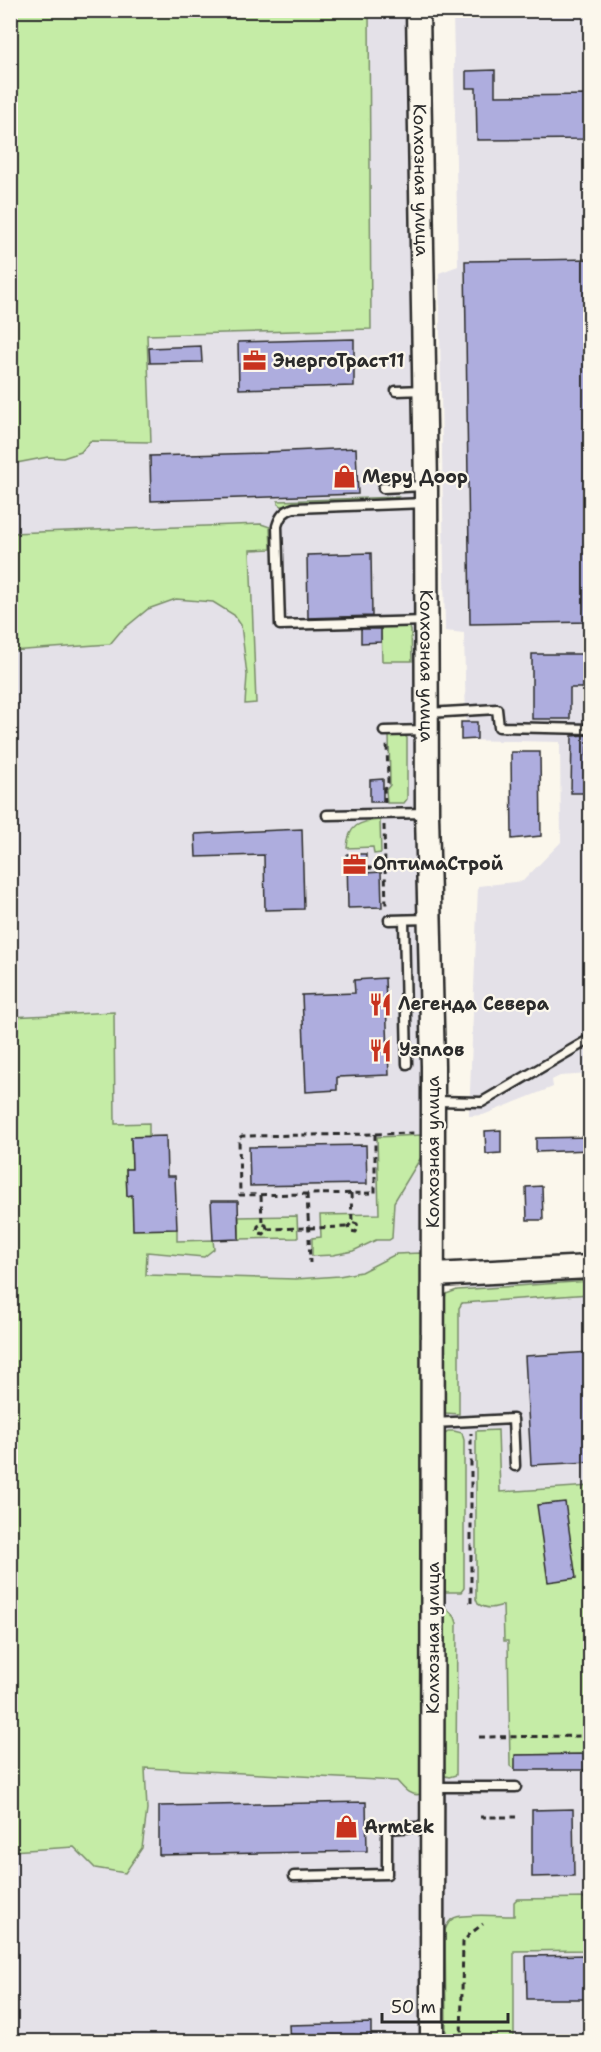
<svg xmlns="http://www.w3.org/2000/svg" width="601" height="2052" font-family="'Shantell Sans',sans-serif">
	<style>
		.built { fill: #e4e1e8 }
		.green { fill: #c5eca6; stroke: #788c68; stroke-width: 1.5 }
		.building { fill: #aeadde; stroke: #2b2b2b; stroke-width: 1.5 }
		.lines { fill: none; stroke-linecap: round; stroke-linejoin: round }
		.lane-casing { stroke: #2b2b2b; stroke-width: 13 }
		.secondary-casing { stroke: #2b2b2b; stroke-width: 27 }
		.path { stroke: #2b2b2b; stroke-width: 3; stroke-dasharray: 6 4.5; stroke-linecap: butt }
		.lane { stroke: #fbf7ec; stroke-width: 8 }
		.secondary { stroke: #fbf7ec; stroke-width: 22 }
		.labels { text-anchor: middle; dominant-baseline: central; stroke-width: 4.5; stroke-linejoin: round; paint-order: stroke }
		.street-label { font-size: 18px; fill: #2b2b2b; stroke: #fbf7ec }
		.poi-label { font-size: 18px; font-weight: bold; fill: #2b2b2b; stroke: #fbf7ec; text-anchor: start }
	</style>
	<rect width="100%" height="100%" fill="#fbf7ec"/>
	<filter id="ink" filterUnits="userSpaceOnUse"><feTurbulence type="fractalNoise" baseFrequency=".0167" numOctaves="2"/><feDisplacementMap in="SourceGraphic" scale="12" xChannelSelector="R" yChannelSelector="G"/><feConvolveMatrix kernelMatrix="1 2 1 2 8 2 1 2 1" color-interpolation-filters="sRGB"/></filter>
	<g filter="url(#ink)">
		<g class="built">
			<polygon points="11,11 411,11 425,1104 424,2041 11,2042"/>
			<polygon points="453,11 590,11 590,1074 560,1076 552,1080 553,1087 483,1115 469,1116 478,886 523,881 561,842 560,742 461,740 461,722 466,722 464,633 445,631 439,273 458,266"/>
			<polygon points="590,1278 590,2041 437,2042 440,1303 448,1294 471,1285"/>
		</g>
		<g class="green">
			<polygon points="10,11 369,11 371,329 147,335 151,442 90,441 81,452 63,458 48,457 11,464"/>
			<polygon points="398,497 393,502 281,506 278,504 278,501"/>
			<polygon points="261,524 270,527 271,549 250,550 256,703 245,704 247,675 241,625 234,615 213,602 176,599 148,609 120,632 110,644 11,651 11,533"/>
			<polygon points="408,626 411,630 412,661 382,661 381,627"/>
			<polygon points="389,735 404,735 407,738 407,799 404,803 387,803 386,790 390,785"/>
			<path d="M380 820 381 853 374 854 373 847 347 848C348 825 360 821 380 820Z"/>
			<path d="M114 1012 115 1124 149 1123V1136L131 1137 132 1169H126L127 1195H132L177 1229V1241L213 1240 214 1249 204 1257 147 1252 146 1275 296 1279 339 1276 361 1272 396 1254 420 1253 422 1254 421 1794C410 1797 404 1789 397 1781L145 1768 147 1810 142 1848 125 1873 95 1868 74 1847 11 1851 10 1017Z"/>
			<polygon points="422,1135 423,1154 394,1202 392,1238 389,1240 376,1240 353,1251 333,1255 312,1256 312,1238 321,1237 320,1215 379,1214 377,1137"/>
			<polygon points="297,1216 298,1238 239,1239 239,1217"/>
			<polygon points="590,1281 590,1294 462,1303 459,1308 459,1414 445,1413 444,1301 446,1294 457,1290"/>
			<path d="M498 1430 500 1492 590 1486V1754L516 1755 515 1770 510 1766 508 1641H504L503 1605C494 1608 488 1610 478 1604L476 1599V1431Z"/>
			<polygon points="448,1431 454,1431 462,1433 464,1440 464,1588 461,1592 446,1592 444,1588 444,1434"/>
			<polygon points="447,1609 455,1617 457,1623 456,1775 449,1777 442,1775 443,1610"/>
			<path d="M590 1898V1950L514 1951V2038L450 2039 446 2035 445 1930C447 1925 449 1920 454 1918 463 1913 501 1916 514 1916V1902L517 1899Z"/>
		</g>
		<g class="building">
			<polygon points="495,70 495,96 591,95 591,139 477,140 476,88 466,88 466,71"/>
			<polygon points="591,259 591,622 470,624 465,261"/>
			<polygon points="354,339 354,386 239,389 238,342"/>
			<polygon points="201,346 202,362 150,363 149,348"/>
			<polygon points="356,448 358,494 151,501 150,456 267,453 267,452"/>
			<polygon points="371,553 372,616 308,618 307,555"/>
			<polygon points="361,629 381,629 381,642 361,643"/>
			<polygon points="532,654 591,654 591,688 570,688 570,719 532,719"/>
			<polygon points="461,722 477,722 477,739 461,740"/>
			<polygon points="587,735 586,769 591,769 591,793 571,793 572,736"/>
			<polygon points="511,752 540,752 541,836 512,839"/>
			<polygon points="383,779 383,802 370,802 370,780"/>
			<polygon points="302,829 304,909 265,910 264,855 196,857 195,834"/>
			<polygon points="347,854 366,854 366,873 381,872 382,907 348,908"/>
			<polygon points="385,978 389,1075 337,1077 337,1090 306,1092 302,995 355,993 354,980"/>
			<polygon points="501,1130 501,1153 486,1154 485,1131"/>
			<polygon points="166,1136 167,1176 175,1176 177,1229 133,1230 132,1195 127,1196 126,1169 132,1169 131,1137"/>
			<polygon points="591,1137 591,1150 536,1152 536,1138"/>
			<polygon points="366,1145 367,1184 250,1186 249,1147"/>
			<polygon points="542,1186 543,1220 527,1220 526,1187"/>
			<polygon points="211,1201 238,1201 239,1239 213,1240"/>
			<polygon points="591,1352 591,1462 531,1465 525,1356"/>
			<polygon points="565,1502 576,1578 548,1582 537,1505"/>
			<polygon points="591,1754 591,1770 515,1770 515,1755"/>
			<polygon points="366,1802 367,1851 159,1855 159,1806"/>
			<polygon points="573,1809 574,1876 532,1877 532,1810"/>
			<polygon points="591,1955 591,1999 527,1999 526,1956"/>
			<polygon points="371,2023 371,2042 290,2042 289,2025"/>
		</g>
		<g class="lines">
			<defs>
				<g id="lane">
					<polyline points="396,391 424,390"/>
					<polyline points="383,488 425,486"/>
					<path d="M426 503 294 508C284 511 280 516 277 526L280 625 426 621"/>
					<polyline points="428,713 497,709 499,727 590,729"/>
					<polyline points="384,731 427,730"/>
					<polyline points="327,815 426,813"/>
					<polyline points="389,920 429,919"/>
					<polyline points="404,920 407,1064"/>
					<polyline points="434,1101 482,1102 590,1039"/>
					<polyline points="434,1423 513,1419 515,1466"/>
					<polyline points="433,1787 516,1787"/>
					<polyline points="294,1876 387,1874 387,1829 432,1826"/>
				</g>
				<g id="secondary">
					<path id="s1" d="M418 10 426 486 427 813 433 1066 432 2042"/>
					<polyline points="434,1275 590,1267"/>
				</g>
			</defs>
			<use href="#lane" class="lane-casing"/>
			<use href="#secondary" class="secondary-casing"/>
			<g class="path">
				<polyline points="385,803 384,789 388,783 387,742"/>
				<polyline points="384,825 386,909"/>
				<polyline points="366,868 385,868"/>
				<polyline points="375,1134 375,1193 240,1195 239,1138 242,1136 375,1134 415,1133"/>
				<polyline points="351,1193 352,1222 348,1227 350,1231 356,1232 358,1227 357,1224 352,1222"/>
				<polyline points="307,1194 309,1236"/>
				<polyline points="261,1195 262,1224 258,1226 257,1230 260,1233 264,1234 267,1229 266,1225 262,1224"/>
				<polyline points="267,1229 348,1227"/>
				<polyline points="309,1238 310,1263"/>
				<polyline points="471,1603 471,1433"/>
				<polyline points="479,1737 590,1736"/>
				<polyline points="480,1817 516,1817"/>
				<polyline points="461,2042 463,1942 470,1934 483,1924"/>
			</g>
			<use href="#lane" class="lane"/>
			<use href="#secondary" class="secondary"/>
		</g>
	</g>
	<defs>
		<symbol id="office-bare" viewBox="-9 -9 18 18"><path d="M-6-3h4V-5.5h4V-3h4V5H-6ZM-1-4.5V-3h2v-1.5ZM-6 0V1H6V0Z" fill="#c8321e" stroke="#fbf7ec" stroke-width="2.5" paint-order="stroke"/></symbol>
		<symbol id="shop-bare" viewBox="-9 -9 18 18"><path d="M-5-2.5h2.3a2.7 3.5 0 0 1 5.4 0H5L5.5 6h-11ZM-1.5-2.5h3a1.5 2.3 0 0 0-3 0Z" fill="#c8321e" stroke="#fbf7ec" stroke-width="2.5" paint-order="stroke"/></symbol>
		<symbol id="restaurant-bare" viewBox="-9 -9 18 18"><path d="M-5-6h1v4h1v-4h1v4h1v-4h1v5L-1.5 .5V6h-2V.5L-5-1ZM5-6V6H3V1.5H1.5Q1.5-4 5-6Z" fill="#c8321e" stroke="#fbf7ec" stroke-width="2.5" paint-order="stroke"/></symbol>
	</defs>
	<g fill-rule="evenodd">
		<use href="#office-bare" x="238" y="344" width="33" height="33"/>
		<use href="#shop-bare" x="328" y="460" width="33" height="33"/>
		<use href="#office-bare" x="338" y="848" width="33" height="33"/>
		<use href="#restaurant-bare" x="364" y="988" width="33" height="33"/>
		<use href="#restaurant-bare" x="364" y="1034" width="33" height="33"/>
		<use href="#shop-bare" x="330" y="1810" width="33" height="33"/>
	</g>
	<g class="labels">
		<g class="street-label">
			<text stroke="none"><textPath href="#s1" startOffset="170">Колхозная улица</textPath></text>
			<text stroke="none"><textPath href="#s1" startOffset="656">Колхозная улица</textPath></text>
			<text transform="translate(433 1152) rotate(-90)">Колхозная улица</text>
			<text transform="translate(433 1638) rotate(-90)">Колхозная улица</text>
		</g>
		<g class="poi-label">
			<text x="273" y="361">ЭнергоТраст11</text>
			<text x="362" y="477">Меру Доор</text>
			<text x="373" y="864">ОптимаСтрой</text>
			<text x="398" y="1004">Легенда Севера</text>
			<text x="399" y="1050">Узплов</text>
			<text x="364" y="1827">Armtek</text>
		</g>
	</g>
	<rect width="601" height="2052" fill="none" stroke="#fbf7ec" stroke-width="36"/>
	<rect x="18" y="18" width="565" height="2016" fill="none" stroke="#2b2b2b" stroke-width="2" filter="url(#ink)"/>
	<path d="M382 2013v9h126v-9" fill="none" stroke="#2b2b2b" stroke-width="3"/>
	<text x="391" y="2013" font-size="18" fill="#2b2b2b" stroke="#fbf7ec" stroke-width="4.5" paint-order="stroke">50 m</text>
</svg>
